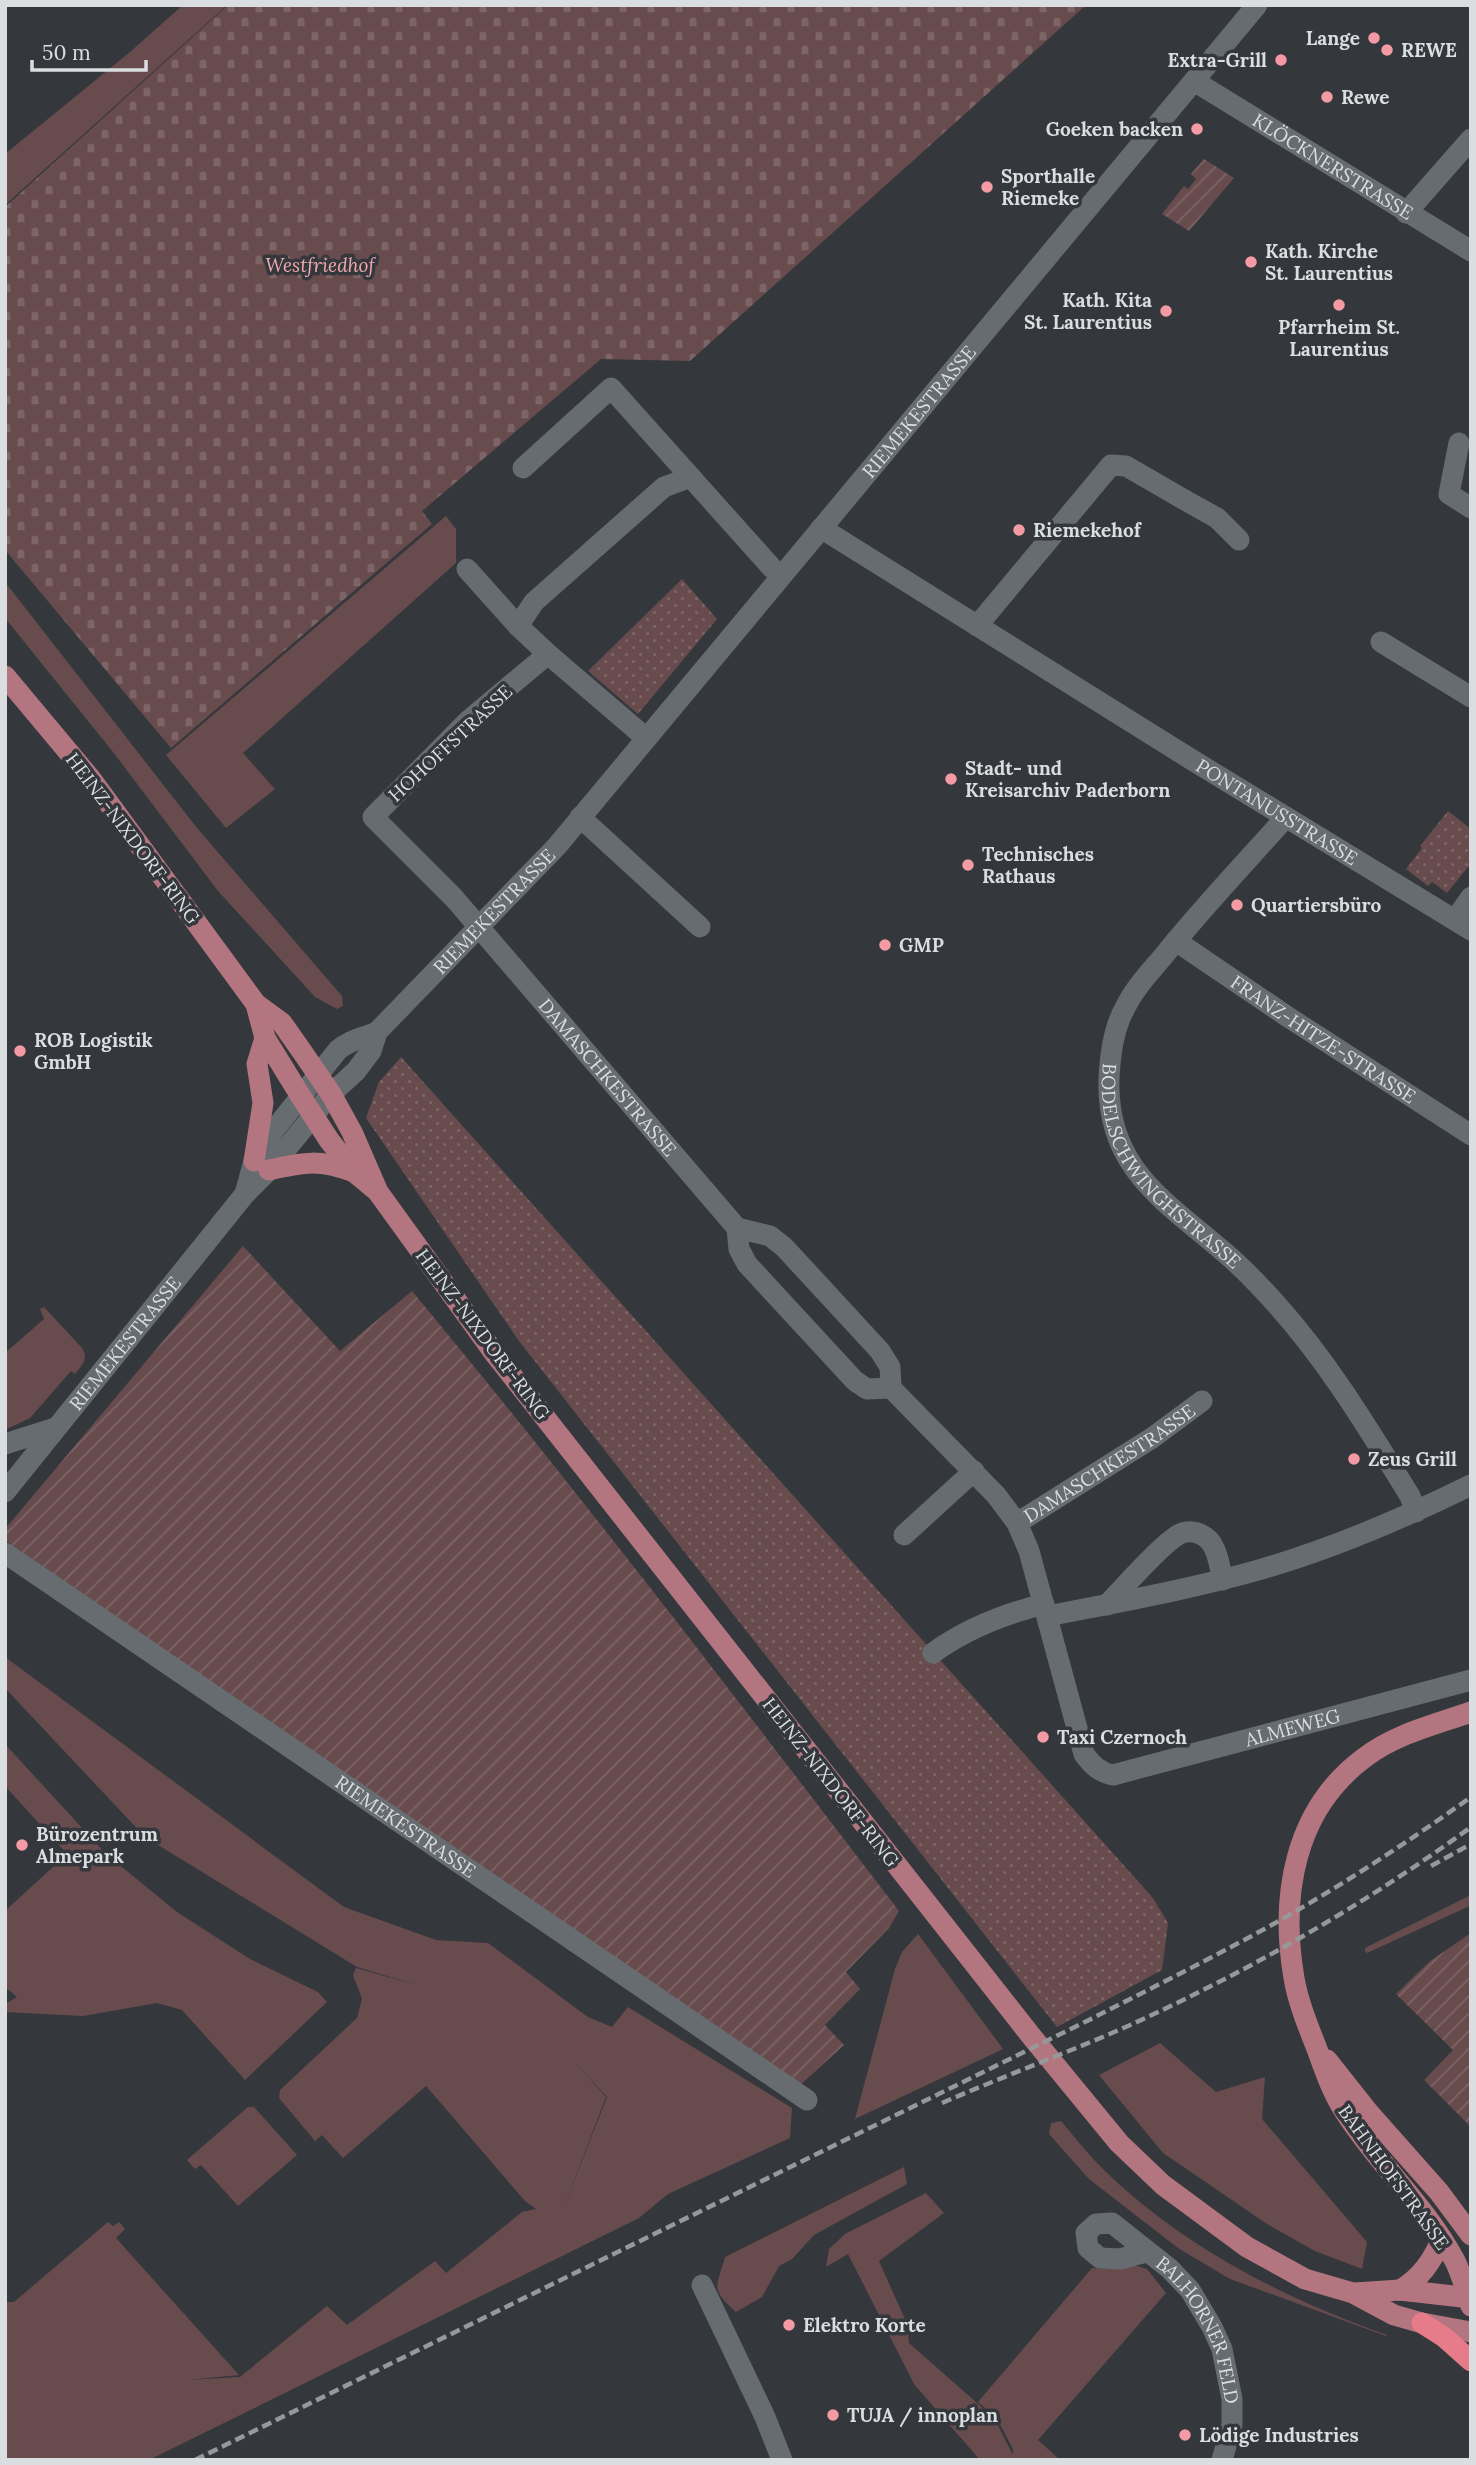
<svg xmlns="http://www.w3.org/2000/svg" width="1476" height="2465" font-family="Lora,serif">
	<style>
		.grass { fill: #684b4d; fill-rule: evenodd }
		.cemetery { fill: url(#cemetery-stones) }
		.park { fill: url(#park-dots) }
		.garden { fill: url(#garden-furrows) }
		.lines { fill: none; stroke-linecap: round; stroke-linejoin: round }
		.minor { stroke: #676c70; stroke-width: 21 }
		.major { stroke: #b3757f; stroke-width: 21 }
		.highway { stroke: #e67b89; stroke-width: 21 }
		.rail { stroke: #96999c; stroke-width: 4.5; stroke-dasharray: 10 5; stroke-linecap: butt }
		.poi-dot { fill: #f49aa4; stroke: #34383c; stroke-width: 2.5 }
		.labels { text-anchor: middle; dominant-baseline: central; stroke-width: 7; stroke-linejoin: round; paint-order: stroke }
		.poi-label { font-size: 19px; font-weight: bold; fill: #dbdee0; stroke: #34383c; text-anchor: start }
		.street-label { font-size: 19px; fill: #dbdee0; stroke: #34383c }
		.park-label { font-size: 19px; font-style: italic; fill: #f2a8af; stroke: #34383c }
	</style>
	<defs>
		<pattern id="cemetery-stones" width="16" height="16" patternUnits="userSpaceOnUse" patternTransform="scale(1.75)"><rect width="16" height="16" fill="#684b4d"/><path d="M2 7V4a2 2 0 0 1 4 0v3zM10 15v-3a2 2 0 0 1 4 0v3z" fill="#7d6466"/></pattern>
		<pattern id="park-dots" width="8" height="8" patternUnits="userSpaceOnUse" patternTransform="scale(1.75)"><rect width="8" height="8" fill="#684b4d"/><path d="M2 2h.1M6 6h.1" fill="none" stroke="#7d6466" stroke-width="1.8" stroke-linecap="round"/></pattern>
		<pattern id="garden-furrows" width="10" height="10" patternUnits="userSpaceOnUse" patternTransform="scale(1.75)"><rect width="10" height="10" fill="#684b4d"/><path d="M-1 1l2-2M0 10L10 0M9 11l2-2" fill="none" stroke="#7d6466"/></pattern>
	</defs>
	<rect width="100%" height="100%" fill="#34383c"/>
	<g class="grass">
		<polygon points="183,5 227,5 5,205 5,154 130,52"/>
		<polygon points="446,516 456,529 456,563 243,753 275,789 226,828 166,755"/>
		<polygon points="5,582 197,828 342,996 343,1006 337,1009 315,997 218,891 113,752 5,618"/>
		<path d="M44 1307 82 1348C89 1359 82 1365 75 1374L71 1371 30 1418 5 1430V1353L44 1319 40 1309Z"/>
		<path d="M5 1657 344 1907 436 1940 488 1943 588 2017 612 2027 628 2007 792 2108 790 2138 668 2194 639 2218 149 2460H5V2302H14L108 2222 113 2226 119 2222 125 2229 116 2238 239 2375 188 2380 240 2377 327 2306 347 2325 435 2261 446 2273 522 2212 536 2209 525 2201 426 2086 343 2158 322 2135 315 2141 279 2098 280 2090 357 2018 362 1999 353 1975 356 1968 420 1986 357 1967 145 1837 5 1688ZM573 2060 607 2097 560 2217 606 2097Z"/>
		<polygon points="5,1744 106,1854 177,1912 250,1959 318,1992 327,2002 245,2080 182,2010 157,2003 83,2016 5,2012 5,2004 17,1997 5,1987 5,1911 67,1854 5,1786"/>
		<polygon points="1471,1895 1471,1905 1463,1909 1367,1953 1365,1951 1365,1948"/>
		<polygon points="918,1934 1003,2049 855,2119 895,1969 902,1952"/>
		<polygon points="1160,2043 1216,2092 1265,2077 1262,2119 1367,2242 1362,2269 1315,2251 1267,2224 1163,2153 1099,2075"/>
		<polygon points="248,2107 254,2107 297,2155 238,2206 201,2165 195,2169 187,2160"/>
		<path d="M1061 2121C1074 2136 1086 2152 1100 2166 1178 2244 1284 2299 1387 2335L1386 2336 1230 2279 1178 2248 1089 2179 1049 2134 1051 2123Z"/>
		<path d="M904 2167 907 2184 814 2235 792 2259 779 2266 762 2297 736 2312C710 2288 716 2289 725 2257Z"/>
		<polygon points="926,2193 944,2213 879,2261 907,2324 909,2343 994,2418 1013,2455 1013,2449 996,2417 978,2402 1092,2268 1114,2269 1134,2265 1147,2269 1166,2293 1038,2440 1060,2460 980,2460 914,2384 848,2254 826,2267 829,2249 845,2234"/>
	</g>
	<polygon class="cemetery" points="228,5 1086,5 690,361 601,359 422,511 432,524 171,748 5,550 5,207"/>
	<g class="park">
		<polygon points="682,579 717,619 638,714 588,671"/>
		<polygon points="1448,811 1471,829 1471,869 1468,867 1447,893 1432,882 1428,886 1406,869 1422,848 1420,846"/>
		<polygon points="401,1057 1153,1898 1168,1923 1162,1970 1057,2027 519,1341 366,1118 379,1082"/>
	</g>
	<g class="garden">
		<polygon points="1204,159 1234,178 1189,231 1162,214 1184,186 1188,189 1196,179 1191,174"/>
		<path d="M243 1246 340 1351 412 1291C580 1493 739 1702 899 1911L889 1928 846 1972 860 1989 825 2025 844 2045 800 2085 284 1735 5 1540V1529Z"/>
		<polygon points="1471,1933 1471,2127 1424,2080 1453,2050 1396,1994 1429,1962"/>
	</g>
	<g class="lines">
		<g class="minor">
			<path id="s1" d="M1194 81 1471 251"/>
			<polyline points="1406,213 1471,139"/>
			<polyline points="1459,443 1449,494 1471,508"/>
			<polyline points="523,468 611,388 772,568 781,575"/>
			<path id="s2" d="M821 528 1189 758 1471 930"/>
			<polyline points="467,569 518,626 548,654 646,738"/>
			<polyline points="518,626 534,602 664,487 691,477"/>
			<polyline points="977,626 1111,465 1126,466 1190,503 1217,518 1239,540"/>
			<polyline points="1381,642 1471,697"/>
			<path id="s3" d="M548 654 469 720 373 817 454 898 737 1228 770 1236 784 1247 880 1351 890 1367 891 1388 996 1495 1017 1523 1029 1551 1084 1754C1092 1765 1099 1772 1113 1775L1471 1680"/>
			<polyline points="580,817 700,927"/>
			<path id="s4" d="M1286 817C1246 862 1204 906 1166 953 1152 970 1135 987 1125 1008 1113 1029 1110 1055 1109 1079 1106 1168 1165 1201 1224 1252 1243 1268 1260 1286 1277 1305 1329 1363 1369 1430 1410 1496L1416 1512"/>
			<polyline points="1455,920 1471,897"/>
			<path id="s5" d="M1176 941 1288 1017 1471 1135"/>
			<path id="s6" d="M245 1194 254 1161 274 1130 338 1050C349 1040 363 1038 377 1032L557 846 1257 5"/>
			<polyline points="737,1228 739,1249 747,1264 855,1381 867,1389 891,1388"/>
			<polyline points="5,1444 55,1428"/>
			<path id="s7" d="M5 1492 245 1194 269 1170 331 1094 356 1071 371 1051 377 1032"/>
			<path id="s8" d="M1017 1523 1152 1438 1202 1401"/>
			<polyline points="904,1535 974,1471"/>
			<path id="s9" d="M5 1553 807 2100"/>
			<path d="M1107 1605C1121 1590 1166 1539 1182 1533 1195 1529 1209 1536 1214 1548 1219 1557 1220 1570 1223 1580"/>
			<path d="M1048 1616C1119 1602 1192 1589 1262 1569 1334 1548 1404 1518 1471 1485"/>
			<path d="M933 1653C967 1628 1004 1614 1044 1604"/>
			<path id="s10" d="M1146 2252 1120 2259 1100 2258 1088 2248 1086 2233 1096 2224 1112 2223 1170 2269 1190 2290 1212 2327 1222 2349 1232 2399V2425L1222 2460"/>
			<polyline points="702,2285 765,2417 782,2460"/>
		</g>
		<g class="major">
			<polyline points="5,676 91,779 256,1004 282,1023 303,1053 331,1094 352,1132 378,1192 495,1354 1032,2037 1119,2143 1163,2185 1247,2247 1305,2279 1353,2293 1394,2315 1422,2323 1471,2332"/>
			<polyline points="256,1004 265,1038 300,1095 329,1140 354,1172 377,1191"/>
			<polyline points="254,1161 263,1103 257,1064 265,1038"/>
			<path d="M269 1170C305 1162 319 1159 354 1172"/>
			<path d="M1471 1712C1434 1725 1395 1734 1364 1758 1294 1810 1280 1896 1294 1978 1298 2002 1308 2026 1317 2049 1325 2071 1332 2092 1345 2112 1378 2164 1426 2206 1455 2261 1462 2275 1466 2291 1471 2306"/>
			<polyline points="1327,2060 1369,2113 1439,2192 1471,2235"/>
			<path d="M1400 2290C1421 2278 1432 2261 1442 2239"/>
			<polyline points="1355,2293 1400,2290 1471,2298"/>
		</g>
		<polyline class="highway" points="1422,2323 1444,2337 1471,2361"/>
		<g class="rail">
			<polyline points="1431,1866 1471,1844"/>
			<path d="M942 2103C1004 2076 1067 2053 1128 2026 1249 1971 1364 1905 1471 1827"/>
			<path d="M195 2460 1089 2020C1136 1996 1184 1972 1231 1947 1315 1903 1394 1852 1471 1797"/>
		</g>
	</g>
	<g class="poi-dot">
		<circle cx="1374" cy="38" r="7"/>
		<circle cx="1387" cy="50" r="7"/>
		<circle cx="1281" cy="60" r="7"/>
		<circle cx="1327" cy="97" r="7"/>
		<circle cx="1197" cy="129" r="7"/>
		<circle cx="987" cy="187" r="7"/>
		<circle cx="1251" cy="262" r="7"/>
		<circle cx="1339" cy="305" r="7"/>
		<circle cx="1166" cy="311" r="7"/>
		<circle cx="1019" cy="530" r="7"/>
		<circle cx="951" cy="779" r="7"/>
		<circle cx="968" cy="865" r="7"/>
		<circle cx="1237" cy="905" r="7"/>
		<circle cx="885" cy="945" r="7"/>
		<circle cx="20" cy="1051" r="7"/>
		<circle cx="1354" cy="1459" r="7"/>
		<circle cx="1043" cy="1737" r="7"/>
		<circle cx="22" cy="1845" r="7"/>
		<circle cx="789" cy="2325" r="7"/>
		<circle cx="833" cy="2415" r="7"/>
		<circle cx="1185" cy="2435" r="7"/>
	</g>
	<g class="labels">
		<g class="poi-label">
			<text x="1360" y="38" text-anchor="end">Lange</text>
			<text x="1401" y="50">REWE</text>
			<text x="1267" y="60" text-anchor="end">Extra-Grill</text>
			<text x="1341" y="97">Rewe</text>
			<text x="1183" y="129" text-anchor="end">Goeken backen</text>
			<text x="1001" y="176">Sporthalle<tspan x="1001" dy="22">Riemeke</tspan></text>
			<text x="1265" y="251">Kath. Kirche<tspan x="1265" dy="22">St. Laurentius</tspan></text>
			<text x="1152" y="300" text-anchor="end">Kath. Kita<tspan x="1152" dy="22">St. Laurentius</tspan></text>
			<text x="1339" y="327" text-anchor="middle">Pfarrheim St.<tspan x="1339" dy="22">Laurentius</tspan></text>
			<text x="1033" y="530">Riemekehof</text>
			<text x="965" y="768">Stadt- und<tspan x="965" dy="22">Kreisarchiv Paderborn</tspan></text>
			<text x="982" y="854">Technisches<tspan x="982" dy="22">Rathaus</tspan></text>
			<text x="1251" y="905">Quartiersbüro</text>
			<text x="899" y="945">GMP</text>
			<text x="34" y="1040">ROB Logistik<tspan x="34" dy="22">GmbH</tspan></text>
			<text x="1368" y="1459">Zeus Grill</text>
			<text x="1057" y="1737">Taxi Czernoch</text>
			<text x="36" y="1834">Bürozentrum<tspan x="36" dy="22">Almepark</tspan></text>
			<text x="803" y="2325">Elektro Korte</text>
			<text x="847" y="2415">TUJA / innoplan</text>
			<text x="1199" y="2435">Lödige Industries</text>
		</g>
		<g class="street-label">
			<text stroke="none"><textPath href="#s1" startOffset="163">KLÖCKNERSTRASSE</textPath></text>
			<text stroke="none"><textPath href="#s6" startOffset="1041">RIEMEKESTRASSE</textPath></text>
			<text transform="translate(450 743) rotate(-43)">HOHOFFSTRASSE</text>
			<text stroke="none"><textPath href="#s2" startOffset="537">PONTANUSSTRASSE</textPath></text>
			<text transform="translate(133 838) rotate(53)">HEINZ-NIXDORF-RING</text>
			<text stroke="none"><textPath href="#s6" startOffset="385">RIEMEKESTRASSE</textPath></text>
			<text stroke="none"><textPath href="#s5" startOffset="177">FRANZ-HITZE-STRASSE</textPath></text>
			<text stroke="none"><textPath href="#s3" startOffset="590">DAMASCHKESTRASSE</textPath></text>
			<text stroke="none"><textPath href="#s4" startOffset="434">BODELSCHWINGHSTRASSE</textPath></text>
			<text transform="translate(483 1334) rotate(53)">HEINZ-NIXDORF-RING</text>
			<text stroke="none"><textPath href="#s7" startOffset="191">RIEMEKESTRASSE</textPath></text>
			<text stroke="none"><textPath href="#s8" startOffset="110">DAMASCHKESTRASSE</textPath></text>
			<text stroke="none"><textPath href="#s3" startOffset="1670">ALMEWEG</textPath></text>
			<text transform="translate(831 1782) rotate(52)">HEINZ-NIXDORF-RING</text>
			<text stroke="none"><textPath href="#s9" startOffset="485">RIEMEKESTRASSE</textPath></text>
			<text transform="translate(1394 2177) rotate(54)">BAHNHOFSTRASSE</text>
			<text stroke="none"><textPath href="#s10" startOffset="250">BALHORNER FELD</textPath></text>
		</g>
		<g class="park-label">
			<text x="320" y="265">Westfriedhof</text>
		</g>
	</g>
	<rect width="1476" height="2465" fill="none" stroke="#dbdee0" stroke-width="14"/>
	<path d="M32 60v10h114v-10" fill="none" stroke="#dbdee0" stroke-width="3.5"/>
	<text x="42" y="60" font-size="21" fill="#dbdee0" stroke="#34383c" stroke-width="5" paint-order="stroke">50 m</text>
</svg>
